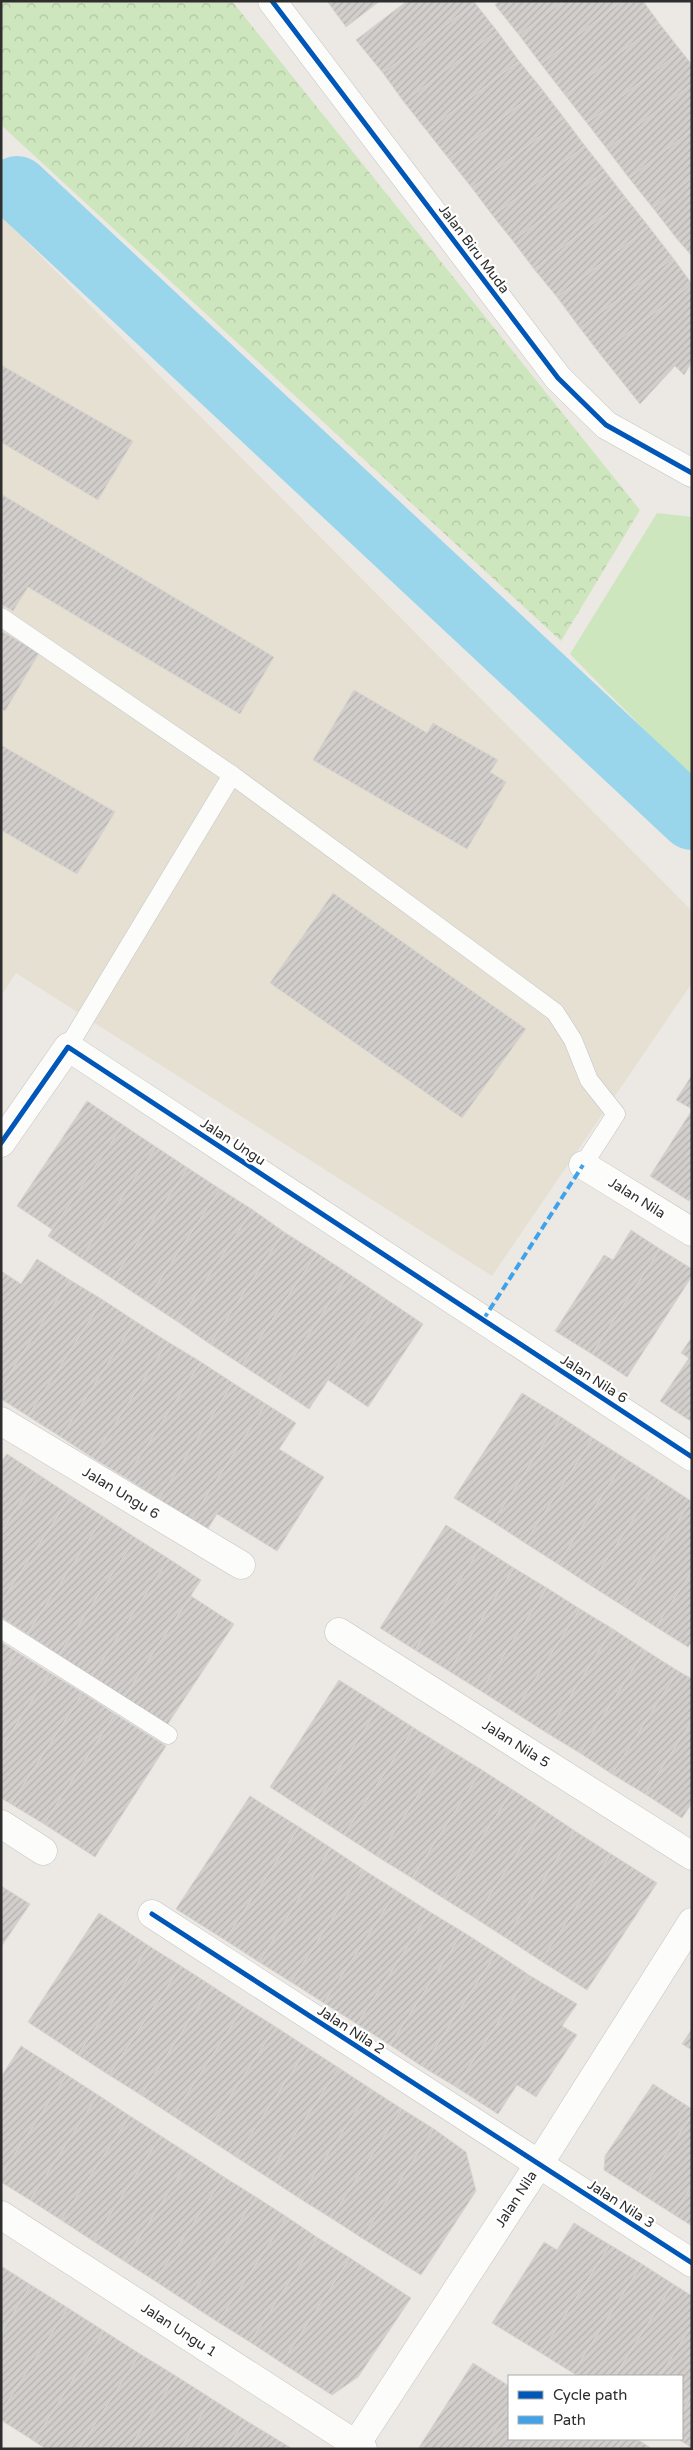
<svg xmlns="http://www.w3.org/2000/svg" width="693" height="2450" font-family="'Varela Round',sans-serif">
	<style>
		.education { fill: #e6e0d3 }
		.grass { fill: #cee6be }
		.forest { fill: url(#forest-crowns) }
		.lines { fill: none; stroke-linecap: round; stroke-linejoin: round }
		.stream { stroke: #99d6ec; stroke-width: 10 }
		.river { stroke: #99d6ec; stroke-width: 64 }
		.building { fill: url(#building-hatch); stroke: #d7d4d0 }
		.lane-casing { stroke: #c5c4c5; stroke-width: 19 }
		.street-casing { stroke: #c5c4c5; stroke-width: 29 }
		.lane { stroke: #fcfcfb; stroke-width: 18 }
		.street { stroke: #fcfcfb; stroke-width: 28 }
		.quiet { stroke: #3ea3eb; stroke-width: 4; stroke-dasharray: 8 4; stroke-linecap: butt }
		.cycleway-casing { stroke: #fff; stroke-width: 8 }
		.cycleway { stroke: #0057b8; stroke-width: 5 }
		.labels { text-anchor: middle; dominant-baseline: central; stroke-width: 4.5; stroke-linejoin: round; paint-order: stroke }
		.street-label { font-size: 14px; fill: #2e2e2e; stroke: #fff }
	</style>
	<defs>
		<pattern id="forest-crowns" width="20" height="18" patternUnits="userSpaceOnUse" patternTransform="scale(1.25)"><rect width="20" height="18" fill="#cee6be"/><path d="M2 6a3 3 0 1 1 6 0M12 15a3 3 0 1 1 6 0" fill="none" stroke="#b1c6a4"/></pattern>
		<pattern id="building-hatch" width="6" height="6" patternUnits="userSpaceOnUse" patternTransform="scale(1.25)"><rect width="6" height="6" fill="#d1cecb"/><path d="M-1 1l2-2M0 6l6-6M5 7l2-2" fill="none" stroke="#b4b1af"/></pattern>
	</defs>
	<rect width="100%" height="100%" fill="#ece8e4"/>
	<polygon class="education" points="1,216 692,911 692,983 492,1276 16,973 1,996"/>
	<polygon class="grass" points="657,513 692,517 692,778 570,654"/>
	<polygon class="forest" points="1,1 232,1 640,510 561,641 1,125"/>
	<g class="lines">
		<polyline class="stream" points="1,169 17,188"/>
		<polyline class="river" points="17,188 692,818"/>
	</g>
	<g class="building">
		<polygon points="327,1 380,1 346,27"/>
		<polygon points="407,1 474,1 475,3 383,73 356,40"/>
		<polygon points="500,1 563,1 519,35 495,5"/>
		<polygon points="563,1 622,1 541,64 519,35"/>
		<polygon points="622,1 643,1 659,23 565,95 541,64"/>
		<polygon points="475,3 497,31 404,102 383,73"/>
		<polygon points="659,23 681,51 587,123 565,95"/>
		<polygon points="497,31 519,61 427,131 404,102"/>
		<polygon points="681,51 692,65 692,84 607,149 587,123"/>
		<polygon points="519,61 541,88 449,159 427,131"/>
		<polygon points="692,84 692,130 629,178 607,149"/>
		<polygon points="541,88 564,118 472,188 449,159"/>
		<polygon points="564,118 585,146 493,216 472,188"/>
		<polygon points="692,130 692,178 653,208 629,178"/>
		<polygon points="585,146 605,171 513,241 493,216"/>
		<polygon points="605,171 626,198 534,269 513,241"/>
		<polygon points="692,178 692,228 677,239 653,208"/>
		<polygon points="626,198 649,227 557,297 534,269"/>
		<polygon points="649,227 673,258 580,328 557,297"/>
		<polygon points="692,228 692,256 677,239"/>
		<polygon points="673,258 692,284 600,354 580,328"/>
		<polygon points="692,284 692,362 684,375 675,366 640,404 600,354"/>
		<polygon points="1,365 133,441 98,500 1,442"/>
		<polygon points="1,494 274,657 240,714 28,587 13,611 1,604 3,573 1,572"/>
		<polygon points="1,631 39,653 5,711 1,709"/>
		<polygon points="354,690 427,733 433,723 498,760 490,772 506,782 467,849 313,760"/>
		<polygon points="1,745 115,812 77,874 1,830"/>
		<polygon points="333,893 526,1029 462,1118 270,983"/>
		<polygon points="692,1075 692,1109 676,1100"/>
		<polygon points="87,1101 123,1125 53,1230 17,1206"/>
		<polygon points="692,1110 692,1196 689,1201 650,1176"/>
		<polygon points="123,1125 156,1147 81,1258 48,1236"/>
		<polygon points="156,1147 188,1168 113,1279 81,1258"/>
		<polygon points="188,1168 220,1189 146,1301 113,1279"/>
		<polygon points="220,1189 253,1210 178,1322 146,1301"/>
		<polygon points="253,1210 284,1232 210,1344 178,1322"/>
		<polygon points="631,1230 660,1249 592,1354 555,1331 604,1255 613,1260"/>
		<polygon points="284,1232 317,1253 242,1365 210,1344"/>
		<polygon points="660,1249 692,1269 692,1276 627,1377 592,1354"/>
		<polygon points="317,1253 349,1274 274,1386 242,1365"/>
		<polygon points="37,1259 70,1280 1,1387 1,1271 21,1284"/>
		<polygon points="349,1274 383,1297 309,1409 274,1386"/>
		<polygon points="70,1280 103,1300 28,1416 1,1399 1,1387"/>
		<polygon points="383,1297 423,1324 368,1407 328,1380"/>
		<polygon points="103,1300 135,1321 61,1437 28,1416"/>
		<polygon points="135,1321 168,1342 93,1458 61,1437"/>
		<polygon points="692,1337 692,1422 660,1401 689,1358 681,1353"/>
		<polygon points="168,1342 201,1362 126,1478 93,1458"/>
		<polygon points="201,1362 233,1383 159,1499 126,1478"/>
		<polygon points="233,1383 266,1404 191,1520 159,1499"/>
		<polygon points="522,1393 561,1417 493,1522 454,1498"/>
		<polygon points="266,1404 296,1423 279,1449 324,1477 277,1551 217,1514 207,1530 191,1520"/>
		<polygon points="561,1417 593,1438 525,1543 493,1522"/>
		<polygon points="593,1438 626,1459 558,1564 525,1543"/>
		<polygon points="7,1454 39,1475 1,1532 1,1462"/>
		<polygon points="626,1459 659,1480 590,1585 558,1564"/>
		<polygon points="39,1475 71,1496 1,1602 1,1532"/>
		<polygon points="659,1480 691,1501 623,1606 590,1585"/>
		<polygon points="71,1496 104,1517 27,1634 1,1617 1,1602"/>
		<polygon points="691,1501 692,1571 656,1627 623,1606"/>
		<polygon points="104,1517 136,1538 59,1655 27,1634"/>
		<polygon points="446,1525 481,1547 415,1650 380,1628"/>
		<polygon points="136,1538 169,1559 92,1676 59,1655"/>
		<polygon points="481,1547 514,1568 449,1671 415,1650"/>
		<polygon points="169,1559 201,1580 124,1697 92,1676"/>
		<polygon points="514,1568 547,1588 481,1691 449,1671"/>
		<polygon points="692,1571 692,1642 688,1647 656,1627"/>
		<polygon points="547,1588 580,1609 514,1712 481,1691"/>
		<polygon points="191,1596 234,1624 167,1725 124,1697"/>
		<polygon points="580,1609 613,1629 547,1733 514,1712"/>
		<polygon points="613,1629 645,1650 580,1753 547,1733"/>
		<polygon points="1,1642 17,1652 1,1677"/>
		<polygon points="645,1650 678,1671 612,1774 580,1753"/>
		<polygon points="17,1652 50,1673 1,1748 1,1677"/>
		<polygon points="678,1671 692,1679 692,1721 645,1794 612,1774"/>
		<polygon points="50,1673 83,1693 11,1804 1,1798 1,1748"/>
		<polygon points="339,1680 380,1706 310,1813 270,1787"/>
		<polygon points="83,1693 115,1714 44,1824 11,1804"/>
		<polygon points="380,1706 414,1728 344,1835 310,1813"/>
		<polygon points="115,1714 166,1746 95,1857 44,1824"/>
		<polygon points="692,1721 692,1803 682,1818 645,1794"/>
		<polygon points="414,1728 448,1749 378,1857 344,1835"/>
		<polygon points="448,1749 482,1770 412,1878 378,1857"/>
		<polygon points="482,1770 513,1790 443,1898 412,1878"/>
		<polygon points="513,1790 545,1811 475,1918 443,1898"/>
		<polygon points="250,1796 299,1827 225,1940 176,1909"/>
		<polygon points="545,1811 575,1831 506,1938 475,1918"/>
		<polygon points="299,1827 331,1848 259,1962 225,1940"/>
		<polygon points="575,1831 611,1854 541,1961 506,1938"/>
		<polygon points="331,1848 364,1870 291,1982 259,1962"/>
		<polygon points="611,1854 657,1883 587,1990 541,1961"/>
		<polygon points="364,1870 397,1891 324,2003 291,1982"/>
		<polygon points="1,1886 30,1904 1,1947"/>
		<polygon points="397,1891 430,1912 357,2024 324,2003"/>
		<polygon points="430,1912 463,1932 390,2045 357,2024"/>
		<polygon points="99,1913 149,1946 78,2055 28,2022"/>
		<polygon points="463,1932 496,1953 423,2067 390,2045"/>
		<polygon points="149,1946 181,1966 109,2075 78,2055"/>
		<polygon points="496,1953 529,1975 456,2087 423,2067"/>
		<polygon points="181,1966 212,1986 141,2095 109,2075"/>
		<polygon points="529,1975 577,2004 562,2026 577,2035 536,2097 517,2085 498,2114 456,2087"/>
		<polygon points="212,1986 244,2007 173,2116 141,2095"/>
		<polygon points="244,2007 276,2027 204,2136 173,2116"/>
		<polygon points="276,2027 308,2048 236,2157 204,2136"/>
		<polygon points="692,2029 692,2050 682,2044"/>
		<polygon points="21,2046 67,2075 1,2175 1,2077"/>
		<polygon points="308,2048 339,2068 267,2177 236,2157"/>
		<polygon points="339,2068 371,2089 299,2198 267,2177"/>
		<polygon points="67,2075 98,2095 30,2200 1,2182 1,2175"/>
		<polygon points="653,2084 692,2109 692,2115 640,2193 604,2170 605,2156"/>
		<polygon points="371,2089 402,2109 331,2218 299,2198"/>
		<polygon points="98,2095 130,2116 61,2220 30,2200"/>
		<polygon points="402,2109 434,2129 362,2238 331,2218"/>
		<polygon points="692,2115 692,2186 673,2214 640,2193"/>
		<polygon points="130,2116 161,2136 93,2241 61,2220"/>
		<polygon points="434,2129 466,2152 476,2191 421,2275 362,2238"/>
		<polygon points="161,2136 192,2156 124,2261 93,2241"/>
		<polygon points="192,2156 224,2177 155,2281 124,2261"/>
		<polygon points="224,2177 256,2197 187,2302 155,2281"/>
		<polygon points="692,2186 692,2226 673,2214"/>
		<polygon points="256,2197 287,2217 218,2322 187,2302"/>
		<polygon points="287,2217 318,2238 250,2342 218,2322"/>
		<polygon points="574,2223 610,2245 541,2353 492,2323 544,2242 557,2250"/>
		<polygon points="318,2238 350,2258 282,2363 250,2342"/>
		<polygon points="610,2245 642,2264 573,2373 541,2353"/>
		<polygon points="350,2258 411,2298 358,2377 332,2395 282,2363"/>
		<polygon points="642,2264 673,2284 615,2376 578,2376 573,2373"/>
		<polygon points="1,2266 31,2285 1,2333"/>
		<polygon points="673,2284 692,2296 692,2325 660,2376 615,2376"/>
		<polygon points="31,2285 68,2308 1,2412 1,2333"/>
		<polygon points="68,2308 104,2331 34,2441 1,2420 1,2412"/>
		<polygon points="692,2325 692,2395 682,2411 682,2376 660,2376"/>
		<polygon points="104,2331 140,2354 79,2449 46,2449 34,2441"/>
		<polygon points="140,2354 176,2376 129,2449 79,2449"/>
		<polygon points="473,2363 509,2386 509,2408 483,2449 418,2449"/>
		<polygon points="176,2376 212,2399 180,2449 129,2449"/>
		<polygon points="692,2395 692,2448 678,2439 682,2439 682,2411"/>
		<polygon points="212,2399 245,2420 227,2449 180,2449"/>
		<polygon points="509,2408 509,2439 534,2439 527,2449 483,2449"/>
		<polygon points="245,2420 291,2448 291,2449 227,2449"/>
		<polygon points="534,2439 578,2439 572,2449 527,2449"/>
		<polygon points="578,2439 622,2439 616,2449 572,2449"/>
		<polygon points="622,2439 637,2439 652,2449 616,2449"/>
	</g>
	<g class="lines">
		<defs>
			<g id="lane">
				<polyline points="1,617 232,775"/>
				<polyline points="68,1047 232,775 555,1012 573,1040 589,1080 616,1114 583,1165"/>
				<polyline points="1,1629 168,1735"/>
			</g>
			<g id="street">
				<polyline points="272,1 558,378 606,425 692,473"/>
				<polyline points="1,1143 68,1047 692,1457"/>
				<polyline points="583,1165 692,1232"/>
				<polyline points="1,1421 241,1565"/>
				<polyline points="339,1632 692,1856"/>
				<polyline points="1,1824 43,1851"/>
				<polyline points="152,1914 692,2263"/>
				<polyline points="1,2215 363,2449"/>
				<polyline points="353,2449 539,2164 692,1922"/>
			</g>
		</defs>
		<use href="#lane" class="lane-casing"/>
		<use href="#street" class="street-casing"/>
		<use href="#lane" class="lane"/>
		<use href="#street" class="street"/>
		<polyline class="quiet" points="483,1320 583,1165"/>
		<defs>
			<g id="cycleway">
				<polyline points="272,1 558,378 606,425 692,473"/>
				<polyline points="1,1143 68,1047 692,1457"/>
				<polyline points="152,1914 692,2263"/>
			</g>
		</defs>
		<use href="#cycleway" class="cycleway-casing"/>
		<use href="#cycleway" class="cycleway"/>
	</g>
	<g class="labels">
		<g class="street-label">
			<text transform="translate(474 249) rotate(53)">Jalan Biru Muda</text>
			<text transform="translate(233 1142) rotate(33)">Jalan Ungu</text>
			<text transform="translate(637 1198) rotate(32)">Jalan Nila</text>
			<text transform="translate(594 1379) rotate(33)">Jalan Nila 6</text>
			<text transform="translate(121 1493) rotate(31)">Jalan Ungu 6</text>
			<text transform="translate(516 1744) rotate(32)">Jalan Nila 5</text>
			<text transform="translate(351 2030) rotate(33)">Jalan Nila 2</text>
			<text transform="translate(516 2199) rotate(-57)">Jalan Nila</text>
			<text transform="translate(621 2204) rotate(33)">Jalan Nila 3</text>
			<text transform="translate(179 2330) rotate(33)">Jalan Ungu 1</text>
		</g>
	</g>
	<rect width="693" height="2450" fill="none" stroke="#2e2e2e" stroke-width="5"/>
	<rect x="508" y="2375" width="175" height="65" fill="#ffffff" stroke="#ababab"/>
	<rect x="518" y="2391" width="25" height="8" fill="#0057b8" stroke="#ababab"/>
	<text x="553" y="2400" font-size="15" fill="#2e2e2e">Cycle path</text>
	<rect x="518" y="2416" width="25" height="8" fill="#3ea3eb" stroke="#ababab"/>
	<text x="553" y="2425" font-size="15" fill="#2e2e2e">Path</text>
</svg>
